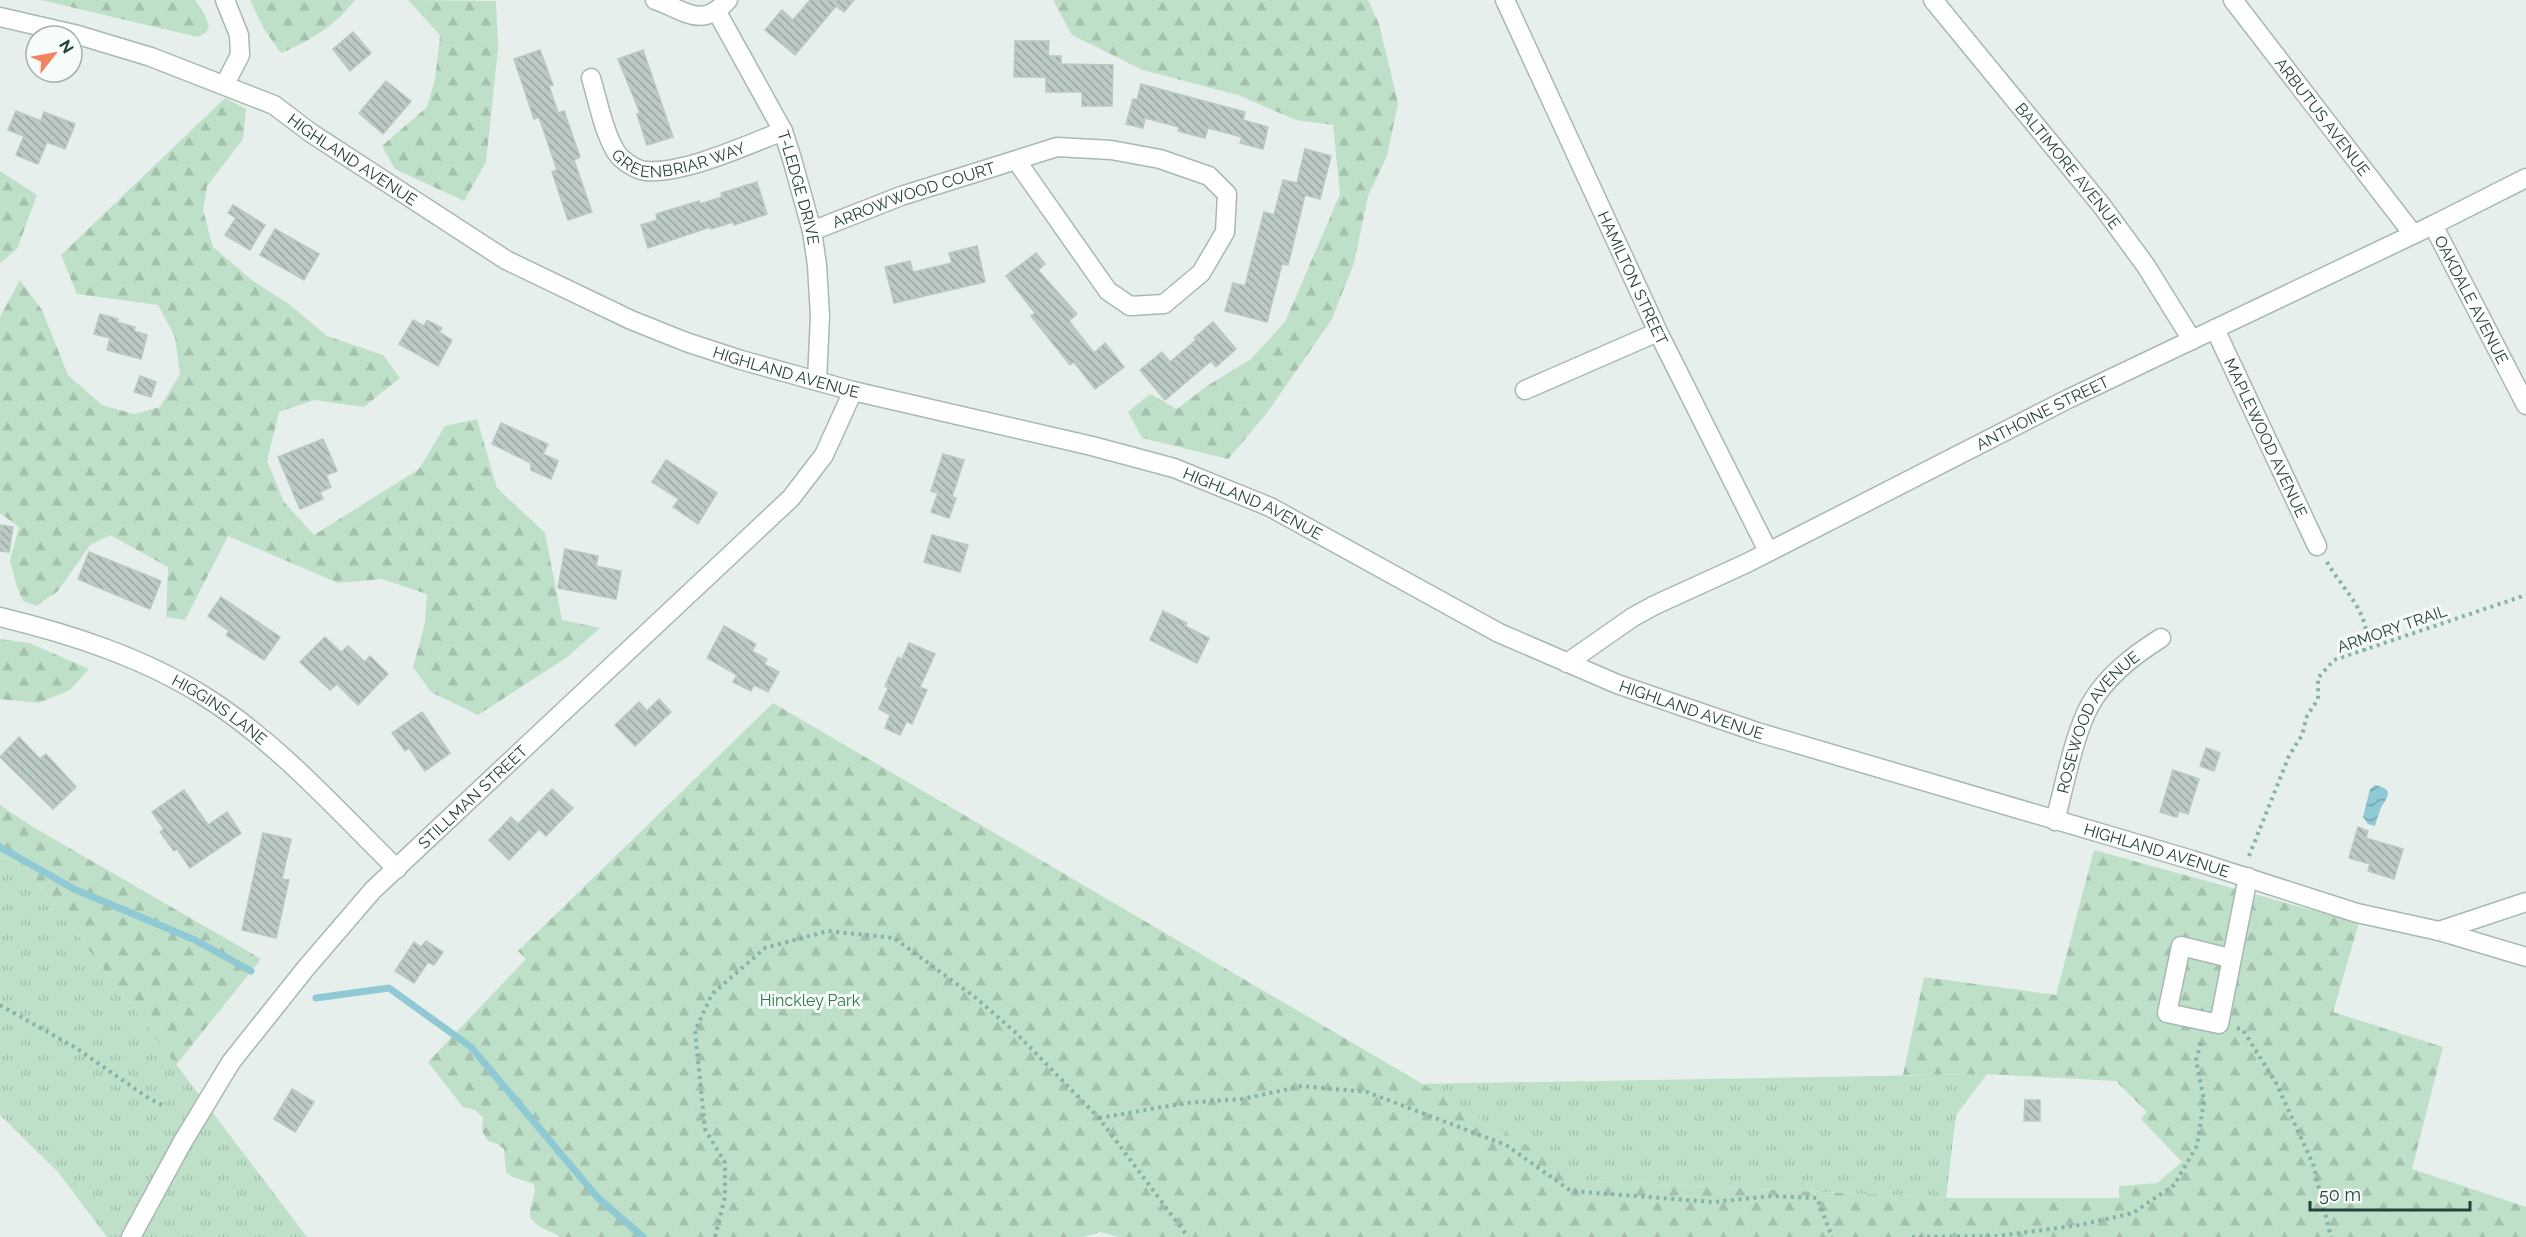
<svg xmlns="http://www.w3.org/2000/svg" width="2526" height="1237" font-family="Raleway,sans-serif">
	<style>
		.grass { fill: url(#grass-tufts) }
		.forest { fill: url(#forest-firs) }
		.water { fill: url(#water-waves) }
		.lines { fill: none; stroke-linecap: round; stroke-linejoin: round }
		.stream { stroke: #8ec9d4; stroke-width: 7 }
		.building { fill: url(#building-back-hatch); stroke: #b8c9c2; stroke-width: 1.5 }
		.minor-casing { stroke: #a8b8b2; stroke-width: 21 }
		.path { stroke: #86b3a5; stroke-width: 4; stroke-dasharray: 3 4.5; stroke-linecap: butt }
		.minor { stroke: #fff; stroke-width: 18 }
		.labels { text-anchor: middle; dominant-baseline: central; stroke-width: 6; stroke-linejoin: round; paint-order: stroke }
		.street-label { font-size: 16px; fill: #24423a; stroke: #f7fbf9 }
		.park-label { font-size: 16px; fill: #2d7a4b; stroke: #f7fbf9 }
	</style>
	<defs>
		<pattern id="grass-tufts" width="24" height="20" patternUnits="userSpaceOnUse" patternTransform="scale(1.5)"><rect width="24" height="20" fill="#bfe0c8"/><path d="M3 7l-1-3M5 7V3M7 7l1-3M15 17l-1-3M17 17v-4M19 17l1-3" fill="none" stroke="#a4c1ad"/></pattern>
		<pattern id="forest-firs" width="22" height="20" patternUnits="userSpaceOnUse" patternTransform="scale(1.5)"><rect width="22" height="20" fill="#bfe0c8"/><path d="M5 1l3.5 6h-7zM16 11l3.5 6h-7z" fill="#a4c1ad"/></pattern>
		<pattern id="water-waves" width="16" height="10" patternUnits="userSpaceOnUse" patternTransform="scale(1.5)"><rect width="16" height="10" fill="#8ec9d4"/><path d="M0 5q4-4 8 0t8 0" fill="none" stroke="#74a5ad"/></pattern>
		<pattern id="building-back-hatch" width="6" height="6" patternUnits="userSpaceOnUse" patternTransform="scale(1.5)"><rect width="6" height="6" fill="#bbcac4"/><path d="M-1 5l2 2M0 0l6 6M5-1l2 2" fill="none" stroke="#98a6a0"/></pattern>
	</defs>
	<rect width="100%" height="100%" fill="#e6efeb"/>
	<g class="grass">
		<polygon points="0,857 24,864 307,1237 107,1237 58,1172 0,1115"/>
		<polygon points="1987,1074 1956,1115 1946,1198 1588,1181 835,1237 1076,1090"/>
	</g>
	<g class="forest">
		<polygon points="41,0 195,0 205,15 209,27 205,33 198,37"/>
		<path d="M250 0H355C336 25 310 41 281 53L264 29Z"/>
		<polygon points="408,0 496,1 498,49 486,162 464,201 395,169 382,146 427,107 435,80 440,35"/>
		<polygon points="1053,0 1368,0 1379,24 1398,103 1387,156 1368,196 1354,263 1332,319 1267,413 1228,459 1142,438 1128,412 1150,394 1177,409 1207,386 1251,359 1285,322 1340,194 1333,125 1296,120 1238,95 1143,70 1072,35"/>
		<polygon points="225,98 246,109 243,139 207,186 203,210 213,247 253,281 289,304 327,336 383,355 400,378 364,407 314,400 279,412 267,461 284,502 314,535 419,469 445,426 477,419 497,488 545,533 562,620 600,628 566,658 478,715 431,692 413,667 425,623 427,594 382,579 338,583 228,536 185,620 166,617 168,567 110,535 90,545 58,591 36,606 23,601 16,584 10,560 19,527 0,513 0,317 20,280 42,310 68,375 102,405 134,414 160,407 180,374 175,337 158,305 77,294 61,255"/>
		<polygon points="0,171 37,195 17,249 0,263"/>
		<polygon points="0,639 29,643 89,669 70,690 39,703 0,699"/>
		<path d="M773 703 1588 1181 1946 1198H2119V1186L2157 1183 2182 1162 2141 1119 2147 1112 2116 1081 1987 1074 1903 1075 1924 977 2056 995 2094 850 2359 923 2333 1012 2443 1047 2412 1169 2526 1207V1237H1119L1100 1232 1083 1237H560C552 1231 540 1229 534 1222 523 1212 538 1197 534 1184L513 1177 506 1172 504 1149 497 1144 488 1141 482 1131 483 1117 475 1110 463 1107 428 1062 526 959 518 951Z"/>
		<polygon points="0,805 33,827 261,959 176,1065 24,864 0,857"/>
	</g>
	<path class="water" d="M2375 785C2392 789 2390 794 2382 806 2379 811 2377 820 2375 826L2368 824 2363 817 2370 789Z"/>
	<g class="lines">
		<g class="stream">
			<polyline points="0,847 74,889 195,940 251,971"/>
			<polyline points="316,998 389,988 471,1047 598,1198 643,1237"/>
		</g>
	</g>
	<g class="building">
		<polygon points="810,0 854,0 844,12 836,6 795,55 765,30 782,10 793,20"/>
		<polygon points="353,32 371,53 350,71 333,49"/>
		<polygon points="1015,41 1049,41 1048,56 1061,56 1061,64 1113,65 1112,106 1082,106 1082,92 1046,92 1046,77 1014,77"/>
		<polygon points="540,50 553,85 549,86 558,113 564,111 580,157 574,160 592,212 568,220 552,172 557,170 539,117 534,119 514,59"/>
		<polygon points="643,50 673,137 647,145 637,114 640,113 618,59"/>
		<polygon points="386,81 411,101 383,134 359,113"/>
		<polygon points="1141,84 1245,112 1243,120 1268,127 1263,149 1240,143 1242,137 1208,128 1205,138 1178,131 1179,127 1145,118 1143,128 1126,124 1133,99 1137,100"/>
		<polygon points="16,111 41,121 44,112 75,124 65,149 47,142 38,164 16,155 24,136 8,130"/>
		<polygon points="1305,149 1331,156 1320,199 1305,195 1288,265 1282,264 1267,322 1225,311 1233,283 1245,286 1264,212 1274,215 1283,180 1297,183"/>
		<polygon points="757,182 767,214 734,225 733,222 711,229 710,227 648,248 641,225 657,220 656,214 699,201 700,204 722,197 721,193"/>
		<polygon points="233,205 265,225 250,250 225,235 236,218 228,213"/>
		<polygon points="275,229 319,254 304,280 260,255"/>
		<polygon points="977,246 985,282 894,303 885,267 910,261 913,272 952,263 949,253"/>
		<polygon points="1036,253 1045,264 1038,270 1077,314 1069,321 1094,353 1105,343 1124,367 1095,389 1074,362 1070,365 1031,316 1035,313 1006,276"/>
		<polygon points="100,314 118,319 117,322 135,327 134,331 147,335 141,359 107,350 110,338 94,334"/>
		<polygon points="413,320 424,326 427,320 442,328 439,332 452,340 438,366 399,344"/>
		<polygon points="1213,322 1236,349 1216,367 1211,361 1165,400 1140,370 1162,352 1170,362 1196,340 1194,338"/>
		<polygon points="140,376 156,382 151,397 134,392"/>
		<polygon points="501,423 548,444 543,454 558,461 551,479 531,470 531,463 492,444"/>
		<polygon points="323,439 337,471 326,475 331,487 320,492 323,499 300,509 278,457"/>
		<polygon points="943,454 964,460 952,497 956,498 949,518 931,512 938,493 931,491"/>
		<polygon points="666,460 717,493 698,524 673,507 679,499 652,482"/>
		<polygon points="0,525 13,527 9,552 0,551"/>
		<polygon points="932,535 968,545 960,572 924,562"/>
		<polygon points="565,549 598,556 596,566 621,571 616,599 558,588"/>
		<polygon points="89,552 161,581 150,609 78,579"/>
		<polygon points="221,597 280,637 264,660 226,635 229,631 208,616"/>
		<polygon points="1163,611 1187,623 1185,626 1209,638 1197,663 1150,640"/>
		<polygon points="724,626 756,644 752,651 767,659 764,664 779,672 768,692 754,685 751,691 733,682 737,675 707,658"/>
		<polygon points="325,637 341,652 348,646 365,662 370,656 388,674 358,705 337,684 330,690 300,662"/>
		<polygon points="909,643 935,654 920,687 927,690 912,724 907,721 900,735 885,728 890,715 879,709 888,688 885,686 898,657 902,659"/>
		<polygon points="659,699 671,712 635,746 615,725 639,702 647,711"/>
		<polygon points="422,712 450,753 425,771 409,748 405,751 392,733"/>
		<polygon points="19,737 40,759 46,754 76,787 53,809 0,757"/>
		<polygon points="2206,748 2220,753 2214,771 2200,766"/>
		<polygon points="2173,770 2199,779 2188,814 2179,811 2177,817 2160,812"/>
		<polygon points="552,789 573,808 546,836 539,829 509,860 489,840 511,817 518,824"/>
		<polygon points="184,790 208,825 227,812 241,833 190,868 177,849 174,851 160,832 164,829 152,812"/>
		<polygon points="2358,827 2368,831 2366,838 2403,849 2394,879 2368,871 2370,864 2349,858"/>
		<polygon points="263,833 291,839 282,879 289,880 276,938 242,930"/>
		<polygon points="426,941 443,952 434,965 428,962 414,983 395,971 414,942 421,947"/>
		<polygon points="292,1089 314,1102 295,1132 274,1119"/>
		<polygon points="2025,1100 2040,1100 2040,1121 2024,1121"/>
	</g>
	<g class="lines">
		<defs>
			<g id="minor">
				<path d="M655 0C685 10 701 30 728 0"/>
				<path id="s1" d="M1505 0 1658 332 1768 551"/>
				<path id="s2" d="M1933 0 2102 206 2146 266 2192 340"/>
				<path id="s3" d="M2233 0 2413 234"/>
				<path id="s4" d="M717 12 783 131 792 159 812 231 817 265 820 316 817 381"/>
				<path id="s5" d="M0 17 78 35 151 57 274 105 311 133 506 260 631 320 686 342 741 360 853 391 1092 446 1174 468 1270 507 1499 633 1617 684 1757 732 2192 860 2357 913 2439 931 2526 957"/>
				<path id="s6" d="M591 78C598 101 603 130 616 152 622 161 636 170 646 171 684 174 747 145 783 131"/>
				<polyline points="225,84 240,55 239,35 225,0"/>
				<path id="s7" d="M2433 225 2526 405"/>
				<path id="s8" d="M812 231 901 196 1016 160 1108 291 1130 306 1164 304 1201 273 1225 232 1227 194 1209 176 1160 159 1111 150 1057 147 1016 160"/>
				<path id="s9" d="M2215 329 2317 546"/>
				<polyline points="1525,390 1658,332"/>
				<path id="s10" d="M0 617C70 634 142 657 204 696 277 742 335 808 397 869"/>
				<path id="s11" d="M1567 663 1633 617 1655 605 1747 563 2068 399 2433 225 2526 178"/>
				<path id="s12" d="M2055 821C2064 788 2074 734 2090 705 2106 676 2134 655 2161 638"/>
				<polyline points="2439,931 2526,902"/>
				<polyline points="2230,958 2181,946 2167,1013 2219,1024 2248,877"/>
				<path id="s13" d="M131 1237 182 1143 231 1062 306 968 373 890 791 498 824 455 853 391"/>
			</g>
		</defs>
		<use href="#minor" class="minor-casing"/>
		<g class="path">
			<path d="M2327 562C2342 589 2376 618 2364 651"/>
			<polyline points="2249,856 2289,756 2302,735 2307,716 2318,699 2318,678 2334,660 2526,595"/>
			<polyline points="0,1005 76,1048 147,1097 166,1107"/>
			<polyline points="2237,1028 2243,1030 2276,1083 2313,1164 2331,1237"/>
			<polyline points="1099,1118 1186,1103 1242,1099 1302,1086 1367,1092 1506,1145 1571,1191 1713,1202 1772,1196 1817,1198 1832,1237"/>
			<polyline points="715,1237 725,1197 725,1163 705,1129 695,1031 712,994 765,948 828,931 894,938 976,998 1015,1032 1099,1118 1188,1237"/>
			<polyline points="1912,1237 1998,1236 2080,1225 2133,1213 2174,1185 2197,1146 2204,1100 2196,1060 2202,1039"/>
		</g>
		<use href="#minor" class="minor"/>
	</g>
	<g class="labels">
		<g class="street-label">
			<text stroke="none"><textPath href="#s3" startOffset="147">ARBUTUS AVENUE</textPath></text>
			<text stroke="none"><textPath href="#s6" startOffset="147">GREENBRIAR WAY</textPath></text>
			<text stroke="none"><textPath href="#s5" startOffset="384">HIGHLAND AVENUE</textPath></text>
			<text stroke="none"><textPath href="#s2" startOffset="214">BALTIMORE AVENUE</textPath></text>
			<text stroke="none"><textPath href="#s4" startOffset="195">T-LEDGE DRIVE</textPath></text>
			<text stroke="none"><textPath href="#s8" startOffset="108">ARROWWOOD COURT</textPath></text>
			<text stroke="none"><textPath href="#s1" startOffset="306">HAMILTON STREET</textPath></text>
			<text stroke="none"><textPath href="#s7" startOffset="84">OAKDALE AVENUE</textPath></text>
			<text stroke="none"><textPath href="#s5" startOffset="870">HIGHLAND AVENUE</textPath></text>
			<text stroke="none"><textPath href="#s11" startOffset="538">ANTHOINE STREET</textPath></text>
			<text stroke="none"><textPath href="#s9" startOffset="120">MAPLEWOOD AVENUE</textPath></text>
			<text stroke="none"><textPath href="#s5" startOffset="1356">HIGHLAND AVENUE</textPath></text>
			<text transform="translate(2392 629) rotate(-19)">ARMORY TRAIL</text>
			<text stroke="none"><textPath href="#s5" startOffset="1842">HIGHLAND AVENUE</textPath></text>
			<text stroke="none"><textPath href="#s10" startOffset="240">HIGGINS LANE</textPath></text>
			<text stroke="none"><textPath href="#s12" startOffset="110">ROSEWOOD AVENUE</textPath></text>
			<text stroke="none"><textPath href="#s13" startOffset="561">STILLMAN STREET</textPath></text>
			<text stroke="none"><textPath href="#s5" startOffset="2328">HIGHLAND AVENUE</textPath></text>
		</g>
		<g class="park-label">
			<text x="810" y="1000">Hinckley Park</text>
		</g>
	</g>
	<g transform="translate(54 54) rotate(59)"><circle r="28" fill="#f7fbf9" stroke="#a3b1ad" stroke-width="1.5"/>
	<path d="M0-4.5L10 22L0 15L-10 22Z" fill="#f4845f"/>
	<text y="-9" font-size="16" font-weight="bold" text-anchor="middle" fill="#24423a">N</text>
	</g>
	<path d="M2310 1201v9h160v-9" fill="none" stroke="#24423a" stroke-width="3"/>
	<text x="2319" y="1201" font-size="18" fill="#24423a" stroke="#f7fbf9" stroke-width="4.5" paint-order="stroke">50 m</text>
</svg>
